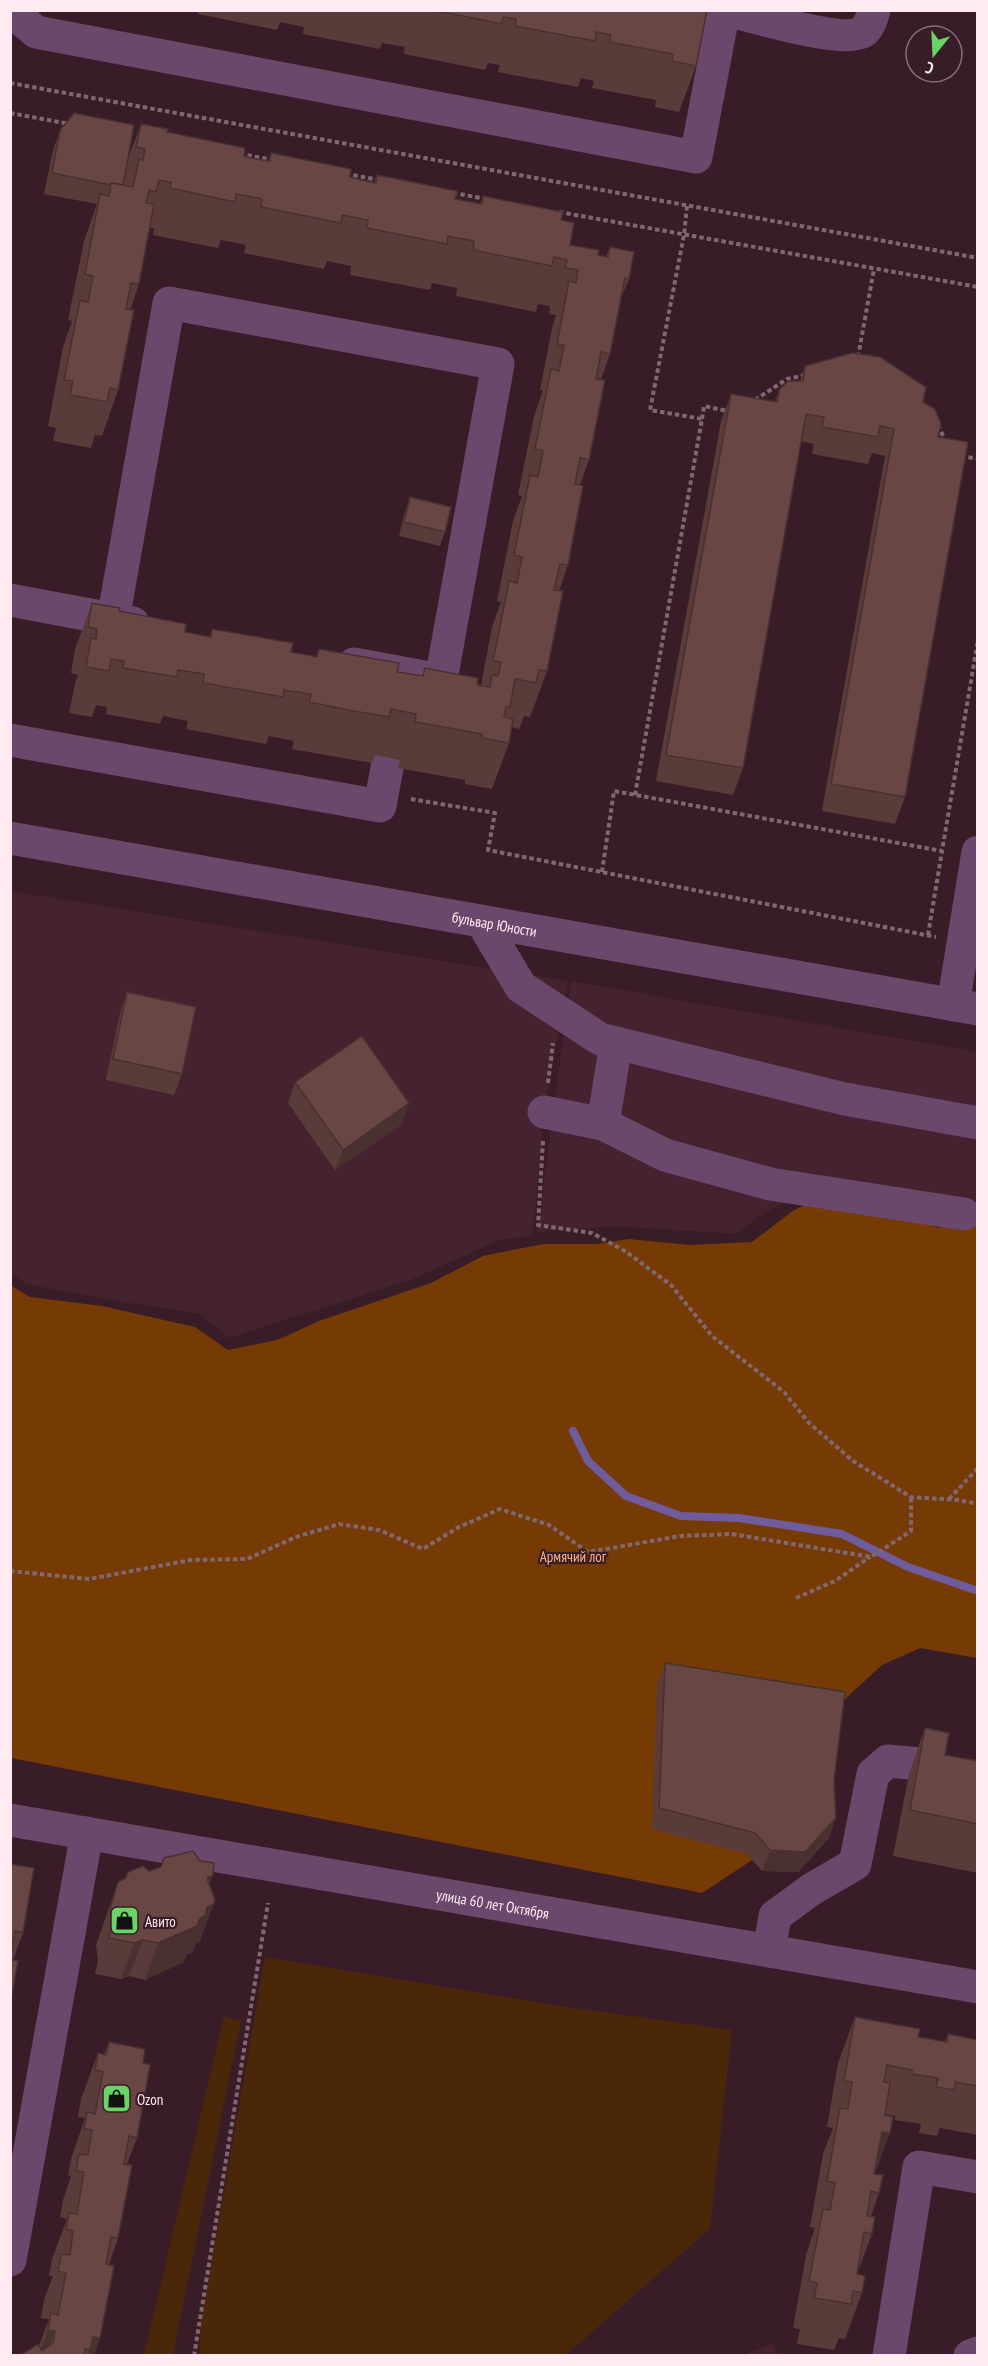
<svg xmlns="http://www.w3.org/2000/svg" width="988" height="2366" font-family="'PT Sans Narrow',sans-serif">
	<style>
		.built { fill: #452230 }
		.green { fill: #4b270a }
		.forest { fill: #763b04 }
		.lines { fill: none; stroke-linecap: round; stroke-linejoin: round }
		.stream { stroke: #6f5c9d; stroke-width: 8 }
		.path { stroke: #806770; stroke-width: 4; stroke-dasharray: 4.5 3; stroke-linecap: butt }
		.minor { stroke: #6a476b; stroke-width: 33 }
		.wall { fill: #593c3a }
		.shaded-wall { fill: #49312f }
		.building { fill: #684643; stroke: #49312f; stroke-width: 1.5 }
		.labels { text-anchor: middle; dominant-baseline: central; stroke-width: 4.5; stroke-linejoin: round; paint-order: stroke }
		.street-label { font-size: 15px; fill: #ffebf1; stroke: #381c27 }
		.park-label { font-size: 15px; fill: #fcb483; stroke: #381c27 }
		.poi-label { font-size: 15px; fill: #ffebf1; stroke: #381c27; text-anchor: start }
	</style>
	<rect width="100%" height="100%" fill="#381c27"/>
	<g class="built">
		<polygon points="10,891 568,981 544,1112 533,1236 499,1240 413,1279 229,1338 200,1314 104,1299 26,1284 10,1272"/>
		<polygon points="571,981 977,1052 977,1209 816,1184 757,1218 735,1234 614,1226 537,1232"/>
		<polygon points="773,2343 779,2355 743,2355"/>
	</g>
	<g class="green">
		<polygon points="265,1957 560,2006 732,2030 710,2229 566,2355 199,2355 201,2324"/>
		<polygon points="224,2016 241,2021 173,2355 144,2355"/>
	</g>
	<polygon class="forest" points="827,1195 877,1204 938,1228 977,1215 977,1658 920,1648 882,1665 844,1700 778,1843 702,1893 11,1758 10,1285 30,1297 102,1306 195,1327 228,1350 277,1340 319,1321 431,1283 483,1256 543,1244 597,1244 629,1239 690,1245 752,1242 794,1210"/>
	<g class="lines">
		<polyline class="stream" points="573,1431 588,1461 626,1496 681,1516 739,1518 842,1534 908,1567 978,1591"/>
		<g class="path">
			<polyline points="10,83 978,258"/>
			<polyline points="10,113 70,124"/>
			<polyline points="240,154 274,160"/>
			<polyline points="346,174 380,180"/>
			<polyline points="453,193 487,199"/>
			<polyline points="559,212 978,287"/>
			<polyline points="858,357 874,269"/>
			<polyline points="755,400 787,379 806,375"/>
			<polyline points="702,419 704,406 727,411"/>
			<polyline points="938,425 945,440"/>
			<polyline points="961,456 978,459"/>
			<polyline points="635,795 702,419 650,410 684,235 687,206"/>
			<polyline points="411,799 495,813 488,850 936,937"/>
			<polyline points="602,872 614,791 942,851 978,640"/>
			<polyline points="928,935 942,851"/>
			<polyline points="548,1083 553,1043"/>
			<polyline points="543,1141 538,1225 592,1233 625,1251 671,1285 712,1336 784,1392 809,1423 853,1461 911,1497 958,1500 978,1504"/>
			<polyline points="949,1499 978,1468"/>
			<polyline points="10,1571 89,1579 191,1560 247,1559 296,1537 339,1524 379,1530 423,1549 459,1527 500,1509 549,1525 588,1552 681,1536 732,1534 871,1557 911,1531 911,1497"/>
			<polyline points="796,1598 835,1581 870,1557"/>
			<polyline points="194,2356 268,1903"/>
		</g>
		<g class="minor">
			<polyline points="18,10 17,16 36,32 696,157 724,10"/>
			<path d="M727 10C752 16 845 45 864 31 870 25 872 18 874 10"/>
			<polyline points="10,600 133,623"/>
			<polyline points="113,620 169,303 498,364 441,680 354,664"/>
			<polyline points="10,740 380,806 389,757"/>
			<path id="s1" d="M10 838 978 1009"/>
			<polyline points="482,922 521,987 600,1039 845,1099 978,1123"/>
			<polyline points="953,1005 978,852"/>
			<polyline points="616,1043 603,1124 665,1155 770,1184 964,1214"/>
			<polyline points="544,1112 603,1124"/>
			<path id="s2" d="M10 1820 978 1987"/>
			<polyline points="769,1951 775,1916 812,1889 855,1864 873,1774 888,1761 920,1764 949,1784 978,1789"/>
			<polyline points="10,2260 87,1833"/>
			<polyline points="889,2356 919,2167 978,2177"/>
			<polyline points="970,2356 978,2353"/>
		</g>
	</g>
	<g class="wall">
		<polygon points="199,10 707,10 696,66 679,112 655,107 656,100 592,88 594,81 581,78 578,87 498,72 500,65 488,63 485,70 404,54 405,47 382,43 380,49 303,34 304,27 280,22 277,30 198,14"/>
		<polygon points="141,124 244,156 268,161 271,153 350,177 375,182 377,175 455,199 480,204 483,196 561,220 570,245 598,255 606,256 610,247 629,279 620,301 610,354 601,379 589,460 580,485 568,565 559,591 547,671 530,717 524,716 519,729 512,727 509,743 492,789 465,784 465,780 398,768 400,760 375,755 372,763 331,756 292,749 294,741 269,736 266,744 186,729 188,721 163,716 160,724 106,714 107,707 96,705 92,717 69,713 75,684 78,675 71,673 75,649 92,603 185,632 210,637 212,629 291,652 316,656 319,649 397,672 422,676 425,668 481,685 492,627 501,602 497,601 513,521 522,496 518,495 534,416 543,390 540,390 552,328 556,315 549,314 550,306 538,304 536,312 456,296 457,288 432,283 430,290 350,275 351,266 327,261 324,269 244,253 246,245 232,242 221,240 218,248 153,235 154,228 150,228 139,284 130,310 118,390 102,436 95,435 91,448 53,441 56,428 48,426 63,347 72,321 68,320 84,241 97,204 44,194 53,150 60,130 128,158"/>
		<polygon points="805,366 923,402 938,437 905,797 895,824 822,811 885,456 872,453 868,464 812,454 814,444 801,441 743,768 733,795 656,781 721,421 731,394 775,402 779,390 800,381"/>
		<polygon points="410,497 445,532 440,546 399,536 405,511"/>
		<polygon points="127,992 182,1074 174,1095 106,1080 120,1013"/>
		<polygon points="295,1082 402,1124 335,1170 288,1103"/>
		<polygon points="665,1663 834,1780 829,1838 798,1872 762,1871 747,1854 652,1829 657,1684"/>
		<polygon points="925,1728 945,1755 978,1761 978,1873 893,1856 909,1774"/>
		<polygon points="164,1858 209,1884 200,1941 196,1943 192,1953 187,1954 184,1962 145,1980 129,1976 121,1979 95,1974 98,1960 96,1945 118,1882 126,1878 128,1872 149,1871 160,1868"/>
		<polygon points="10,1864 23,1933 13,1960 10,2005"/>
		<polygon points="855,2017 918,2037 945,2042 948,2034 978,2040 978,2135 940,2128 937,2136 919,2133 921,2124 895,2120 895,2116 885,2114 875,2174 879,2193 871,2216 872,2234 857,2274 862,2293 845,2339 839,2338 834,2350 797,2344 800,2329 793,2328 806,2255 815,2228 810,2227 823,2154 833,2128 827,2127 838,2063"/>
		<polygon points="109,2042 143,2063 137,2138 127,2164 118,2238 109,2265 100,2338 94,2355 21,2355 39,2346 49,2319 41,2318 44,2300 53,2276 49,2276 52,2259 67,2219 60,2217 63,2200 71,2176 68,2175 71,2159 85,2118 78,2117 81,2099 98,2053 104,2054"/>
	</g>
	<g class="shaded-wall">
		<polygon points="409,1103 402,1124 335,1170 343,1150"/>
		<polygon points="836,1818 829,1838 798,1872 762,1871 770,1850"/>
		<polygon points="213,1875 199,1912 207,1878"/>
		<polygon points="214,1904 200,1941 196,1943 192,1953 187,1954 184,1962 145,1980 158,1943 207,1907"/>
		<polygon points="143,1940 129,1976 121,1979 134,1943"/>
		<polygon points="882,2132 890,2133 873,2179"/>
		<polygon points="48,2330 55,2331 46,2355 39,2355"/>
		<polygon points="93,2337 100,2338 94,2355 88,2355"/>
	</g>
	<g class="building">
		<polygon points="433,10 707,10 696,66 672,61 673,54 609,42 611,35 596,32 595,41 515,26 516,19 503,17 502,24"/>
		<polygon points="74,113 134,125 123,185 111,183 111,185 52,173 60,130"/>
		<polygon points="141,124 168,129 167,132 245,148 244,156 256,159 270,161 271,153 351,169 350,177 362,180 376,183 377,175 457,191 455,199 482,204 483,196 563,212 561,220 574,223 570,245 599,250 598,255 608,257 610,247 634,252 629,279 625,278 610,354 601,352 596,379 605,380 589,460 580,458 575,484 583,486 568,565 560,564 554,590 563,591 547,671 539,670 536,683 515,679 510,707 506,707 504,717 513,719 509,743 482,738 482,734 415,722 416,714 391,709 389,717 348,710 309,702 311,694 284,690 283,697 203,683 204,674 178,670 177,677 123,668 124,661 111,659 109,671 86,667 91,638 96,639 97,629 88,627 92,603 120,608 119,611 186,624 185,632 211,637 212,629 293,643 291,652 317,657 319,649 399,663 397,672 423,676 425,668 478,678 477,685 490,687 492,675 498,676 501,662 493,661 509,581 517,583 522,557 514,555 530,475 538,477 543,451 535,449 551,369 559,371 564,345 557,344 569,281 576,283 578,270 565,268 567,260 554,257 552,266 473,250 474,241 448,236 447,244 367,228 368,220 342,215 341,223 261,207 262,199 249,196 236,194 235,202 170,188 171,182 159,180 156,192 149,190 146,203 154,204 139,284 131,283 126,309 134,310 118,390 110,388 107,402 70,395 73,381 64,380 80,300 88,302 93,276 85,274 100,194 109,196 111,183 133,187 139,159 143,160 145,149 136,147"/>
		<polygon points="852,353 880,357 926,387 923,402 935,409 941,424 938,437 968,442 905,797 831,784 894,429 880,426 878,437 822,427 824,417 806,414 743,768 666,755 731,394 777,402 779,390 788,381 803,381 805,366"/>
		<polygon points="410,497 451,507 445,532 404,522"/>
		<polygon points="127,992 196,1007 182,1074 113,1059"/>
		<polygon points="362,1036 409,1103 343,1150 295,1082"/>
		<polygon points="665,1663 845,1692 834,1780 836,1818 805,1852 770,1850 755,1833 659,1808"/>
		<polygon points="925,1728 949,1733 945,1755 978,1761 978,1824 910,1810"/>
		<polygon points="193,1851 200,1861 214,1863 213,1875 207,1878 215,1900 214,1904 207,1907 205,1916 200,1918 197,1926 158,1943 143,1940 134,1943 109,1938 112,1924 110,1909 118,1882 126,1878 128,1872 143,1866 149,1871 161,1867 164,1858"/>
		<polygon points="10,1864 34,1868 23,1933 15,1931 10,1957"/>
		<polygon points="10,1959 18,1961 10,2005"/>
		<polygon points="855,2017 920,2029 918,2037 947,2042 948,2034 978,2040 978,2086 955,2082 954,2090 936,2087 938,2078 912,2074 912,2070 887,2065 884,2082 890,2083 885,2115 893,2117 890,2133 882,2132 874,2174 883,2175 879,2193 871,2191 867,2216 875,2217 872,2234 864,2232 857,2274 865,2276 862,2293 853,2291 851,2304 814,2298 817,2283 809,2281 823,2209 830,2210 835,2183 827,2181 840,2108 848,2109 852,2082 844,2081"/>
		<polygon points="109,2042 145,2049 143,2063 150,2065 137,2138 129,2136 124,2164 132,2165 118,2238 111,2237 106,2264 114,2266 100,2338 93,2337 90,2350 85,2349 84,2355 21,2355 38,2344 42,2351 53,2343 55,2331 48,2330 51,2313 58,2315 66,2273 58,2271 61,2254 70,2255 73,2231 66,2229 69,2213 77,2214 84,2172 76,2171 79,2154 88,2155 92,2130 84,2129 87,2112 95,2114 103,2072 95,2070 98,2053 106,2055"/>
	</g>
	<defs>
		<symbol id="shop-square" viewBox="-11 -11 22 22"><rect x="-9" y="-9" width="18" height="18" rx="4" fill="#68d465" stroke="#381c27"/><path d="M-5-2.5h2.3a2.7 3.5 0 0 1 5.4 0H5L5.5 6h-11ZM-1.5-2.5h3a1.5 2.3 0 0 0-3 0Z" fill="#111"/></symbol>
	</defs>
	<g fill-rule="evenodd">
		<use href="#shop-square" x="108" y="1904" width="33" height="33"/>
		<use href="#shop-square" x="100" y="2082" width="33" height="33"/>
	</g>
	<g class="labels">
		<g class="street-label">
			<text stroke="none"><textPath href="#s1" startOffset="492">бульвар Юности</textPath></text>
			<text stroke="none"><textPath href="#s2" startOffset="490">улица 60 лет Октября</textPath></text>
		</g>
		<g class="park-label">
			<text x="573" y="1556">Армячий лог</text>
		</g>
		<g class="poi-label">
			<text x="145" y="1921">Авито</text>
			<text x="137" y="2099">Ozon</text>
		</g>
	</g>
	<rect width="988" height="2366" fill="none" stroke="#ffebf1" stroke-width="24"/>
	<g transform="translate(934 54) rotate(198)"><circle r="28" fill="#381c27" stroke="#886f78" stroke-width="1.5"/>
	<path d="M0-4.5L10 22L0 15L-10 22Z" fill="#68d465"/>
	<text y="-9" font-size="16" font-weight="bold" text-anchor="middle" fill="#ffebf1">С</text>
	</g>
</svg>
